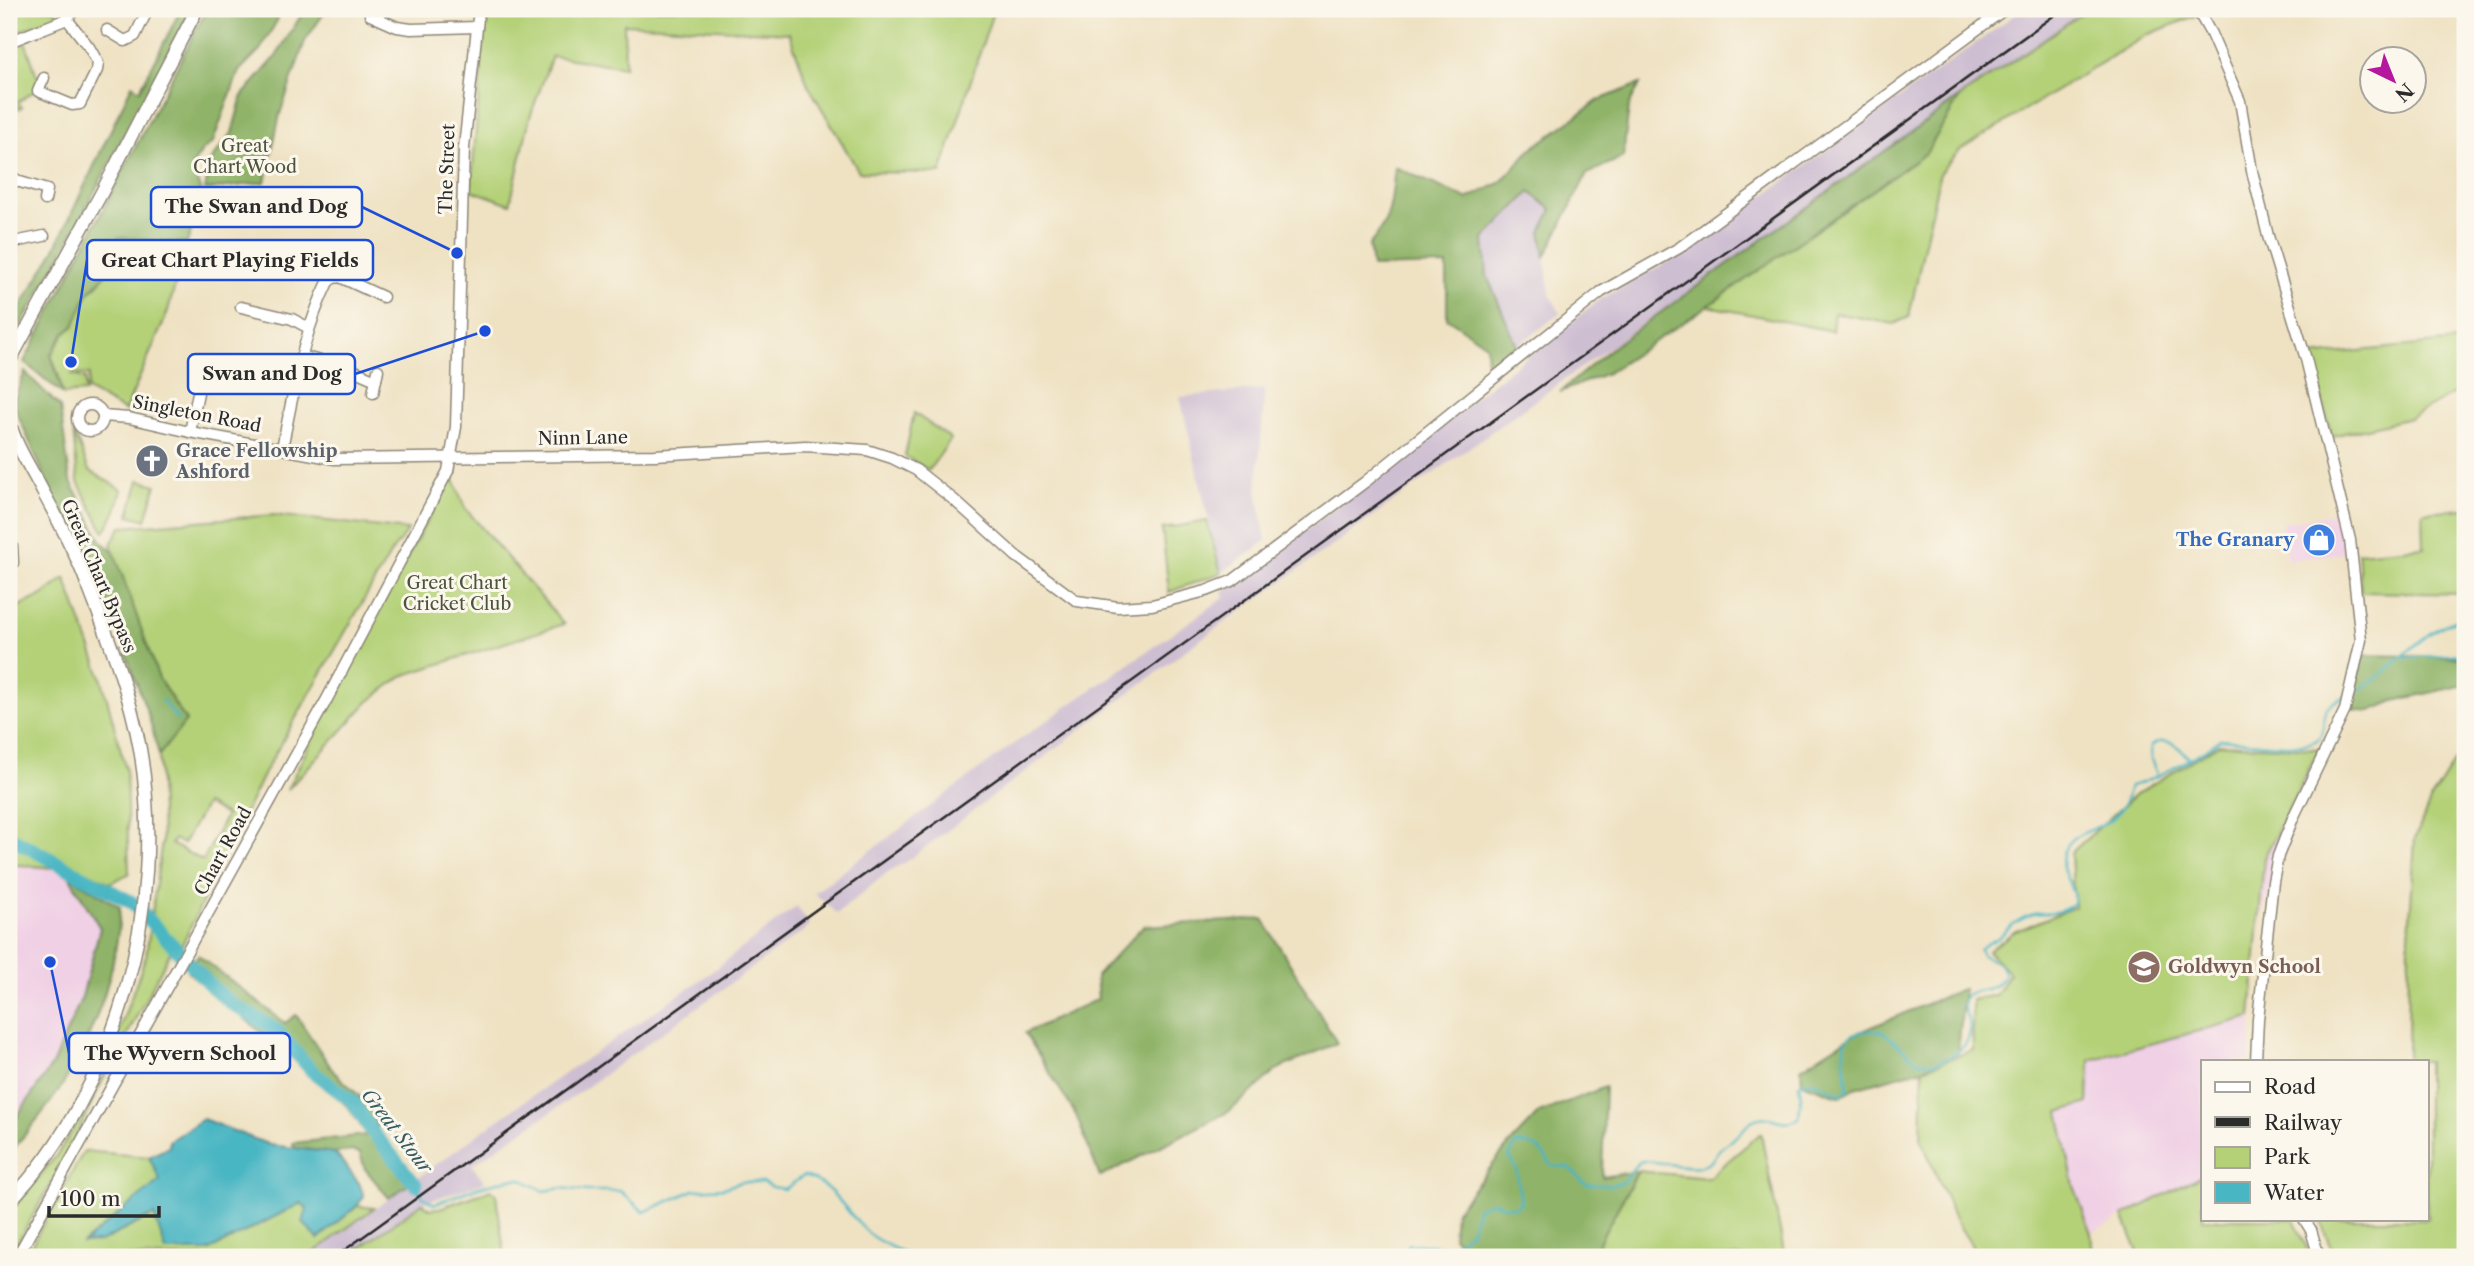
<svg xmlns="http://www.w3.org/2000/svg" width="2474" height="1266" font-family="'Libre Caslon Text',serif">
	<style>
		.built { fill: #f0d0e5 }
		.industrial { fill: #cebed2 }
		.green { fill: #b4d178; stroke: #707e52; stroke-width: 2; fill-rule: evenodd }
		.forest { fill: #8fb368; stroke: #5d6f4a; stroke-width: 2 }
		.water { fill: #48b6c3; stroke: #3a7077; stroke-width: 2 }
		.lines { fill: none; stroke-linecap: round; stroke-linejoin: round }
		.stream { stroke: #48b6c3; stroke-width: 2.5 }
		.river { stroke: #48b6c3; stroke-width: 14 }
		.minor-casing { stroke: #8d8677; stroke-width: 13 }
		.major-casing { stroke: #8d8677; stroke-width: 15 }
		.minor { stroke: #fff; stroke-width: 10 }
		.major { stroke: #fff; stroke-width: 12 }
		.rail { stroke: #2b2b2b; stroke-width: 2.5 }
		.labels { text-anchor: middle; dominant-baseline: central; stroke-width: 6; stroke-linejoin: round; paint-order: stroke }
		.park-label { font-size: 18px; fill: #4d543e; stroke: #fbf7ec }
		.street-label { font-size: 18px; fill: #2b2b2b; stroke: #fbf7ec }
		.worship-label { font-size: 18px; font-weight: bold; fill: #5b616d; stroke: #fbf7ec; text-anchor: start }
		.shop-label { font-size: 18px; font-weight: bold; fill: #366cbe; stroke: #fbf7ec; text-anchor: end }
		.education-label { font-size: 18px; font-weight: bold; fill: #785e54; stroke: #fbf7ec; text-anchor: start }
		.water-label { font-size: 19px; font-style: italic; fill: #355c60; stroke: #fbf7ec }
		.leader { fill: none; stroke: #1d4ed8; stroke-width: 2.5 }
		.callout-dot { fill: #1d4ed8; stroke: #fbf7ec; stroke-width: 2.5 }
		.callout { fill: #fbf7ec; stroke: #1d4ed8; stroke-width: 2.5 }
		.callout-label { font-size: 19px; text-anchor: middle; font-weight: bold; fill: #2b2b2b }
	</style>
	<rect width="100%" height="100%" fill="#fbf7ec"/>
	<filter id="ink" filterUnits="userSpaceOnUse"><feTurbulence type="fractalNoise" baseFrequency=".0143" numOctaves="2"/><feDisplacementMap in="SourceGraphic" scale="14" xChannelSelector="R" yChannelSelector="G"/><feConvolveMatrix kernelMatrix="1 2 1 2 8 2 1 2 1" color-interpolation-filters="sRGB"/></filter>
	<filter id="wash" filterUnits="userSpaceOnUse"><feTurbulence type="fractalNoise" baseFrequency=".00686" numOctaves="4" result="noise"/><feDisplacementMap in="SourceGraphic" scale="28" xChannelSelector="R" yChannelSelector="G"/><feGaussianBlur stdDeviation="1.57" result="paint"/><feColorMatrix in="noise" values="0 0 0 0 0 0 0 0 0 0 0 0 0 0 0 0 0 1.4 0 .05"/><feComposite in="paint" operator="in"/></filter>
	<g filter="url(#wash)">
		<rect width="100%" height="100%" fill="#efe2c3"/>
		<g class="built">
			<polygon points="2331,514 2343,515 2349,552 2289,560 2281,523"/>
			<polygon points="2219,744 2319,749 2260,918 2249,1061 2203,1061 2203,1175 2091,1233 2074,1186 2014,932 2074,907 2071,853 2138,792"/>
			<polygon points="9,864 65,869 100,928 82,997 52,1066 9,1128"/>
		</g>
		<g class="industrial">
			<polygon points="2023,9 2088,9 1960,97 1190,647 906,862 889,871 837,914 814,893 1019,740 1225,597 1223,591 1240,582 1599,300 1684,253"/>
			<polygon points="1529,193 1552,210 1541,233 1550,294 1560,313 1516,347 1487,275 1484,239"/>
			<polygon points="1265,389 1257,491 1266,541 1221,573 1180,397"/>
			<polygon points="797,906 810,926 576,1095 472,1165 485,1182 422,1203 347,1257 308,1257 509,1112 706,976"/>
		</g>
		<g class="green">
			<polygon points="9,9 52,9 60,16 9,35"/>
			<polygon points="486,9 994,9 941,173 859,172 808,85 789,33 624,24 625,67 552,56 530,117 510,204 471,190"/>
			<polygon points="2088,9 2189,9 2195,16 2147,35 1960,150 1940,172 1909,317 1894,324 1834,313 1832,331 1708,306 1926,153 1960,97"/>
			<polygon points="25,41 37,76 41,78 34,91 18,102 22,107 19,109 9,101 9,73 11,70 9,63 9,49"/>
			<polygon points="118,237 187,243 167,314 125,411 87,390 89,375 71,374 85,379 85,392 63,394 58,373 51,355 64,334 74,326 88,293 98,285 114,254"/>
			<polygon points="2465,340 2465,387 2410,418 2332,436 2310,356"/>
			<polygon points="914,413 951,439 929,470 905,456"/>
			<polygon points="73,431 89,470 122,490 115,513 104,532 78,482"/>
			<polygon points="452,475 465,508 564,624 402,676 368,702 287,790 349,664"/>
			<polygon points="139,480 156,485 146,520 129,515"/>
			<polygon points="2465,509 2465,594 2361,592 2358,553 2424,547 2423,512"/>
			<path d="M274 515 408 530 392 551 264 773 181 947 172 949 96 1094 66 1158 9 1257V1213L56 1156 96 1094 146 956 162 841 159 755 186 721 159 679 111 544 121 527ZM206 804 226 815 203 861 171 844 174 839 183 844Z"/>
			<polygon points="1207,521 1221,573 1169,592 1162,529"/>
			<polygon points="65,578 101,676 126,770 129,874 110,883 69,863 65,869 9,864 9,611 41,596"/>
			<polygon points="2219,744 2319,749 2264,858 2251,1017 2090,1060 2088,1103 2059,1112 2074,1186 2091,1233 2093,1257 1979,1257 1956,1221 1921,1139 1923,1069 1973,1050 1972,1000 1995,995 2010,973 1988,951 2014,932 2074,907 2071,853 2136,794"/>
			<polygon points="2465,753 2465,1257 2334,1257 2320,1219 2427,1219 2427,1061 2408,1061 2409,936 2415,839 2430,801 2454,762"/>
			<polygon points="1761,1133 1785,1257 1591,1257 1638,1171 1708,1178"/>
			<polygon points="84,1151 149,1157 161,1180 84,1242 100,1242 154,1215 208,1251 301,1203 307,1208 318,1239 357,1206 374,1208 308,1257 25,1257"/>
			<polygon points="2203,1175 2203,1219 2294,1219 2311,1257 2140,1257 2123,1216"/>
			<polygon points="491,1190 496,1194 505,1257 347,1257 422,1203 430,1209 440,1208"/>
		</g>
		<g class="forest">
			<polygon points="181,9 192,9 51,273 9,345 9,326 54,251 132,85 140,90"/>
			<polygon points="207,9 277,9 278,19 260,50 239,71 213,142 202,151 192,166 203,198 187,243 118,237 114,254 106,274 88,293 74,326 64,334 51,355 63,394 24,362"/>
			<polygon points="305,9 327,9 305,41 280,114 265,182 205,190 210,161 232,133 242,96 275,58"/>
			<path d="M1640 84 1629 106 1623 157 1587 174 1545 257 1541 232 1552 210 1530 192 1484 239 1487 276 1517 346 1487 367 1486 345 1447 318V265L1372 267 1369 245C1393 219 1391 200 1395 167L1467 199 1500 183 1530 150 1599 100Z"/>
			<polygon points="1960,97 1926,153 1708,306 1607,373 1560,392 1614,346"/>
			<polygon points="25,372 60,407 70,480 102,542 114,552 159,679 186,721 159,755 149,717 116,626 55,501 13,403"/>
			<polygon points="2362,655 2465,657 2465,685 2394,701 2368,712 2351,709"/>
			<path d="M69 876 120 907C118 968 96 1029 65 1081 49 1107 27 1131 9 1155V1128L52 1065 82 997 100 928Z"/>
			<polygon points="1263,919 1337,1043 1278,1069 1230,1111 1100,1177 1076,1115 1025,1033 1098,999 1096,976 1143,926"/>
			<polygon points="198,955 285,1023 296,1015 334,1072 373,1109 379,1134 416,1179 389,1198 365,1169 360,1153 352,1151 335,1153 294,1148 293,1143 367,1135 348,1107 319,1080 188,972"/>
			<polygon points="1964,988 1958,1053 1923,1069 1854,1088 1841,1097 1802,1083 1801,1068 1855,1034"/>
			<polygon points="1605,1087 1602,1177 1638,1171 1591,1257 1481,1257 1453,1237 1455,1212 1506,1148 1539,1113"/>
		</g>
		<polygon class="water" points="203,1119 270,1145 335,1153 359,1183 364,1196 357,1206 318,1239 303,1223 307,1208 301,1203 208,1251 166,1251 154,1215 100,1242 83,1243 160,1180 149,1157 169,1147 169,1141"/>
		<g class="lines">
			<g class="stream">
				<polyline points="2402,658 2465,654"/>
				<path d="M2352 693C2394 675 2419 627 2465 618"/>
				<polyline points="162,700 178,720"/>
				<path d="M2157 774 2151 759V746C2166 735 2180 746 2189 759"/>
				<path d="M416 1185 423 1197 434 1204 478 1187 510 1179H521L544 1191 562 1188 587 1191H620L644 1212 694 1190 724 1188 741 1182H762L772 1187 785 1189 803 1176C834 1182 849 1219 873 1237 885 1245 900 1251 913 1257"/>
				<path d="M1402 1257 1409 1244 1450 1247 1470 1232 1478 1207 1494 1202 1503 1206 1516 1207 1521 1202 1516 1168 1509 1156 1516 1144C1536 1142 1541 1150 1552 1166L1569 1167C1575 1171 1579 1180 1585 1183 1590 1186 1620 1185 1623 1182 1631 1175 1632 1165 1642 1161 1662 1161 1682 1169 1702 1166 1711 1164 1713 1159 1717 1152 1724 1143 1735 1139 1742 1131 1746 1127 1748 1122 1753 1120 1771 1111 1780 1129 1799 1118L1801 1095 1799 1084C1813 1076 1827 1089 1840 1094L1848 1090C1847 1070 1833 1037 1861 1032 1868 1031 1876 1030 1883 1032 1911 1053 1919 1077 1956 1053 1963 1048 1970 1040 1970 1031 1971 1017 1958 1009 1966 995 1983 986 1993 994 2005 974L2000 964 1982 955 1979 949C1985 944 1992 942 1998 938 2008 929 2015 921 2028 916 2040 911 2060 915 2070 906 2084 895 2055 873 2064 851 2077 821 2120 838 2130 786 2149 783 2205 752 2220 739 2240 740 2304 752 2318 739 2332 726 2310 711 2345 696"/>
			</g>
			<polyline class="river" points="9,837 133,903 213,988 232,1004 275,1029 313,1072 353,1102 370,1129 416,1185"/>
		</g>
	</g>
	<g filter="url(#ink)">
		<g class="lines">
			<defs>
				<g id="minor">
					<polyline points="2197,9 2211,34 2240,101 2252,171 2268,236 2306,359 2350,540 2361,640 2345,710 2293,818 2278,856 2273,882 2258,1019 2256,1061"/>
					<polyline points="370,15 397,27 411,29 477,27"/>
					<polyline points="107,30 125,41 135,36 148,9"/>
					<polyline points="9,42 67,19 75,9"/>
					<polyline points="44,78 38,91 72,105 80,104 97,70 98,63 89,47 67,19"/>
					<polyline points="9,159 9,160"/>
					<polyline points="9,175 20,182 47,190 45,200"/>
					<polyline points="9,243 44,236"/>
					<polyline points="241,307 292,319 309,328"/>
					<polyline points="301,356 348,368 376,380"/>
					<polyline points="373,393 378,370"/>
					<circle cx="90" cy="418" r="13"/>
					<polyline points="103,416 129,418 190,432 335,459 655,455 805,446 867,450 892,458 916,470 954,500 1016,556 1077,601 1118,607 1152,605 1206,591 1232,581 1365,482 1601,292 1679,248 2005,9"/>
					<polyline points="190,432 203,368"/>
					<path d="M282 448C294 392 302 335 328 282L333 278 340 277 383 297"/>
					<polyline points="9,540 12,546 13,563 9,567"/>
					<polyline points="2304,1219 2311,1230 2319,1257"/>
					<polyline points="17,1257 327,699 448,471 456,427 464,148 479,9"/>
				</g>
				<g id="major">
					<polyline points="9,362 102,192 197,9"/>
					<path d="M9 421C16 447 31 468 43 492 59 521 75 552 87 583 108 637 130 692 140 749 167 904 118 1088 9 1202"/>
				</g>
			</defs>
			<use href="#minor" class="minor-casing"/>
			<use href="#major" class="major-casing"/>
			<use href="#minor" class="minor"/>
			<use href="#major" class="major"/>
			<polyline class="rail" points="335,1257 2063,9"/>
		</g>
	</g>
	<defs>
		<symbol id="church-disc" viewBox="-11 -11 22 22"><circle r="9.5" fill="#6b7280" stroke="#fbf7ec"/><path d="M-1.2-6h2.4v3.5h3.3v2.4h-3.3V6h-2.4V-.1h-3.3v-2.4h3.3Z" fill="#fff"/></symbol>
		<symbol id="shop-disc" viewBox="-11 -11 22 22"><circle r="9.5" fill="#3f7fe0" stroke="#fbf7ec"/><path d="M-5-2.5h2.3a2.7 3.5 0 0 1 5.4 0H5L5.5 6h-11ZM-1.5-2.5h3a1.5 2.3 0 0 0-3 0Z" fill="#fff"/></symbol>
		<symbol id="school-disc" viewBox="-11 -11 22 22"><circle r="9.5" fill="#8d6e63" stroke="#fbf7ec"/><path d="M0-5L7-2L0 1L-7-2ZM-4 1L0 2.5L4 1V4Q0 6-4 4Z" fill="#fff"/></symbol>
	</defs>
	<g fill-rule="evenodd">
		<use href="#church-disc" x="133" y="442" width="38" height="38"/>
		<use href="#shop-disc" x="2300" y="521" width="38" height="38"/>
		<use href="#school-disc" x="2125" y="948" width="38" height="38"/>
	</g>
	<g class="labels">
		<g class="park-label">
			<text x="245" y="146">Great<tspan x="245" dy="21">Chart Wood</tspan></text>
			<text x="457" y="583">Great Chart<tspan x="457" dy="21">Cricket Club</tspan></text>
		</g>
		<g class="street-label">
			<text transform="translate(447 169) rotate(-88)">The Street</text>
			<text transform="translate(197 414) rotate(11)">Singleton Road</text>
			<text transform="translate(583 438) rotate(-1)">Ninn Lane</text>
			<text transform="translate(99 576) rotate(67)">Great Chart Bypass</text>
			<text transform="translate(223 851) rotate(-61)">Chart Road</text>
		</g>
		<g class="worship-label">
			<text x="176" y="451">Grace Fellowship<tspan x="176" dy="21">Ashford</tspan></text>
		</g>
		<g class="shop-label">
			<text x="2294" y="540">The Granary</text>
		</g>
		<g class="education-label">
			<text x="2168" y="967">Goldwyn School</text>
		</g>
		<g class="water-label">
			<text transform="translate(397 1131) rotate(52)">Great Stour</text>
		</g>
	</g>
	<path class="leader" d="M457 253L362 207M71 362L87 260M485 331L355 374M50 962L69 1053"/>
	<g class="callout-dot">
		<circle cx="457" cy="253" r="7"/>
		<circle cx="71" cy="362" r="7"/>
		<circle cx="485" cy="331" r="7"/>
		<circle cx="50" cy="962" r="7"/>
	</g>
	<g class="callout">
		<rect x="151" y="187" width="211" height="40" rx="7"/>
		<rect x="87" y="240" width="286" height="40" rx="7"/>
		<rect x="188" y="354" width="167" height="40" rx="7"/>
		<rect x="69" y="1033" width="221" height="40" rx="7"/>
	</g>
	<g class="callout-label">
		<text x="256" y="213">The Swan and Dog</text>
		<text x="230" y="267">Great Chart Playing Fields</text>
		<text x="272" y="380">Swan and Dog</text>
		<text x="180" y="1060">The Wyvern School</text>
	</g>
	<rect width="2474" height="1266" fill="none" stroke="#fbf7ec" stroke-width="35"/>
	<rect x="2201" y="1060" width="228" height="161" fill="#fbf7ec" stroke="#a8a59f" stroke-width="2"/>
	<rect x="2215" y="1082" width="35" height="10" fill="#ffffff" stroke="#a8a59f" stroke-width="2"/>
	<text x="2264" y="1094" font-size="21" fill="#2b2b2b">Road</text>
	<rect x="2215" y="1117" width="35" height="10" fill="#2b2b2b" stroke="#a8a59f" stroke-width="2"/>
	<text x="2264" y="1130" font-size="21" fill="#2b2b2b">Railway</text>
	<rect x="2215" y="1147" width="35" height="21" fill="#b4d178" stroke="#a8a59f" stroke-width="2"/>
	<text x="2264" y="1164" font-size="21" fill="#2b2b2b">Park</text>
	<rect x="2215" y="1182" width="35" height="21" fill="#48b6c3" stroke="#a8a59f" stroke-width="2"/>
	<text x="2264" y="1200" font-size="21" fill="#2b2b2b">Water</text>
	<g transform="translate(2393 80) rotate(137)"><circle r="33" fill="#fbf7ec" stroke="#a8a59f" stroke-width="2"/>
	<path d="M0-5L12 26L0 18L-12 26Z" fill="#b5179e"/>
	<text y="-10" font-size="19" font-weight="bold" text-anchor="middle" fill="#2b2b2b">N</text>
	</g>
	<path d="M49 1206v10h110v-10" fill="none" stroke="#2b2b2b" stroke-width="3.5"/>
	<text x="60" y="1206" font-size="21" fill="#2b2b2b" stroke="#fbf7ec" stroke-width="5" paint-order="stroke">100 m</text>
</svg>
